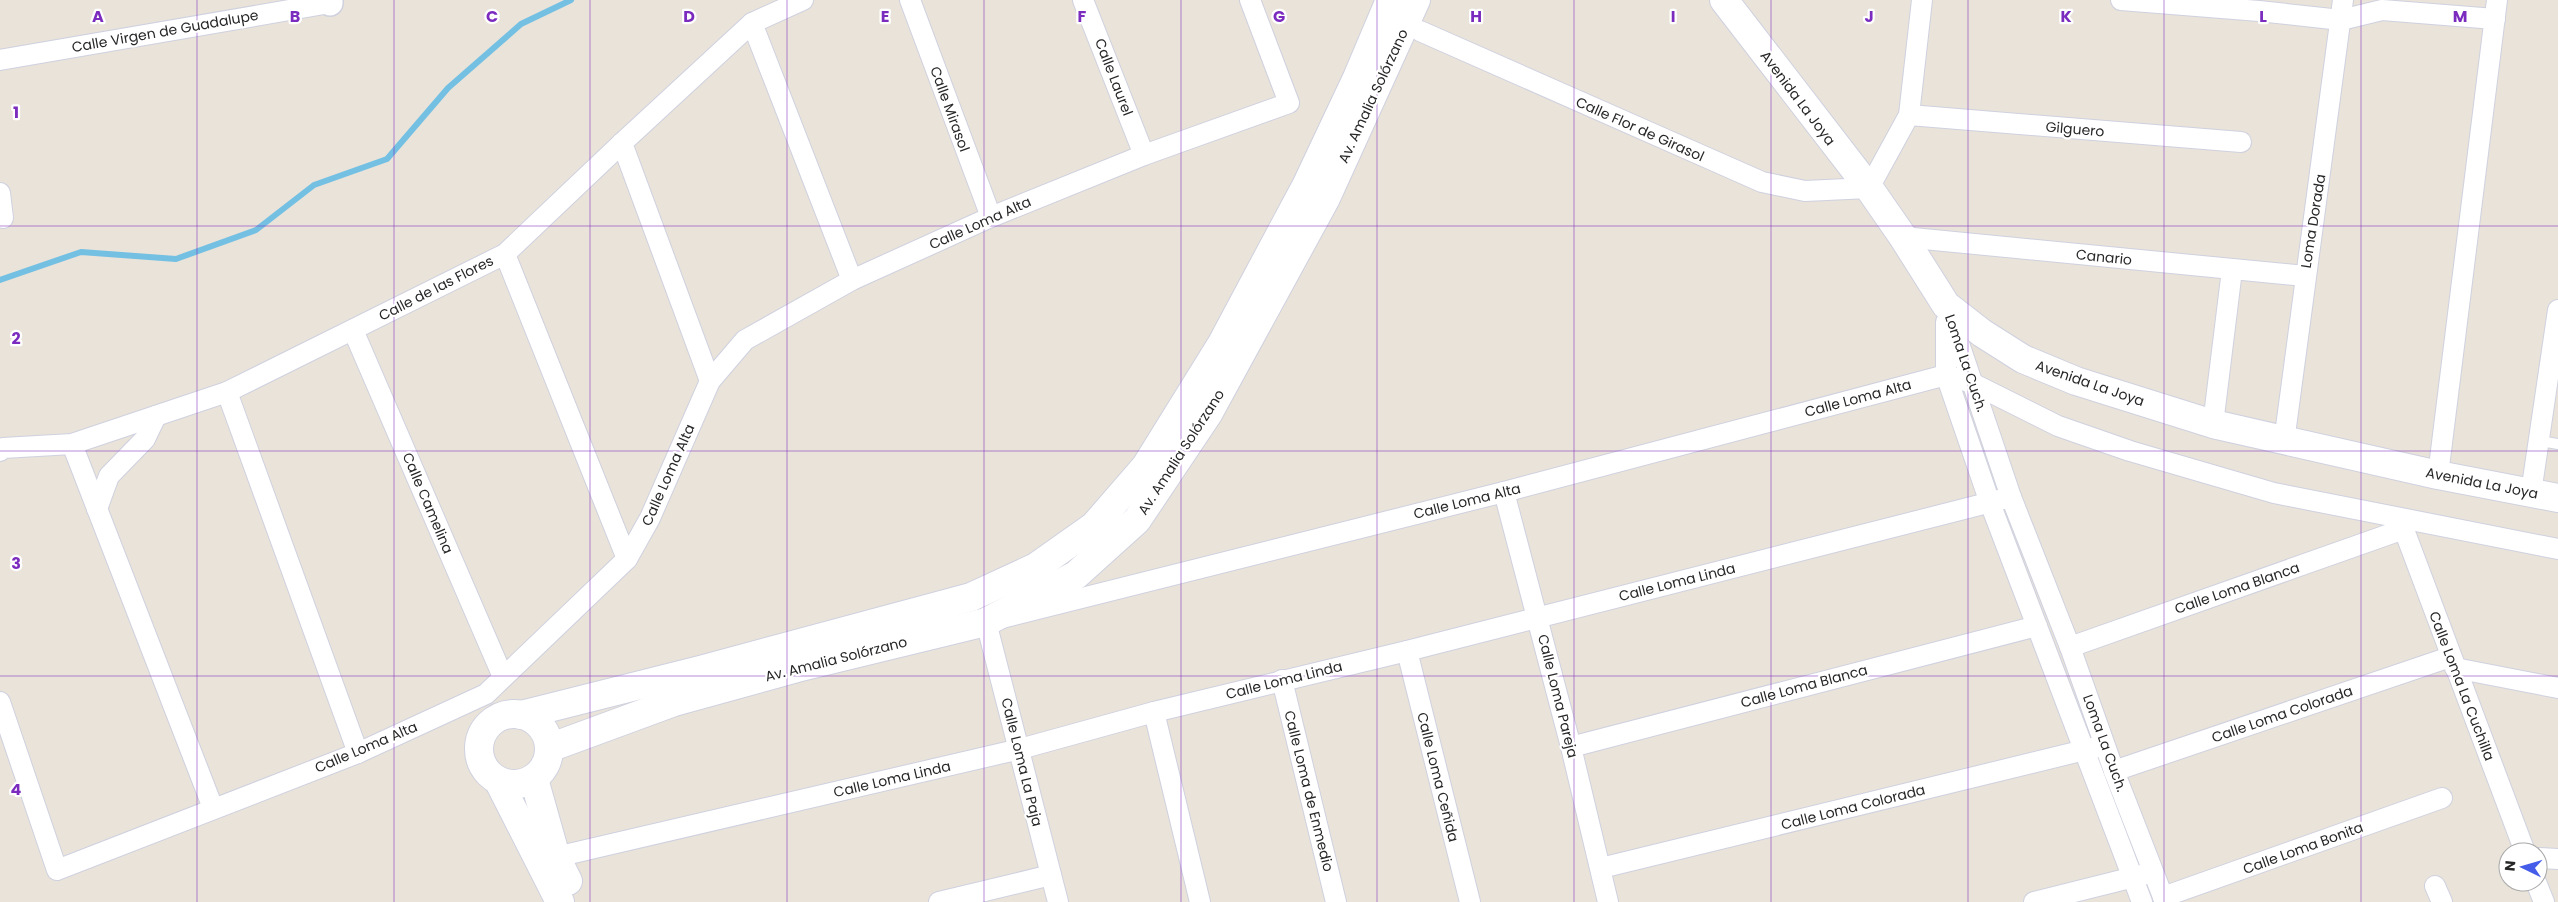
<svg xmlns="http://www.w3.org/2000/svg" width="2558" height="902" font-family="Poppins,sans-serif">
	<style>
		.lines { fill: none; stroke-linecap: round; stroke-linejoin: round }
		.stream { stroke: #74c0e3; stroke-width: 6 }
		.service-casing { stroke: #cfd1df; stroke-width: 12 }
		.minor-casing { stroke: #cfd1df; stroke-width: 22 }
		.tertiary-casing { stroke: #cfd1df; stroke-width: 28 }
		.secondary-casing { stroke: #cfd1df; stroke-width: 30 }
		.service { stroke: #fff; stroke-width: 10 }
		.minor { stroke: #fff; stroke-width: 20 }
		.tertiary { stroke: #fff; stroke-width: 25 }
		.secondary { stroke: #fff; stroke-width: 28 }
		.grid { fill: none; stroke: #7b2cbf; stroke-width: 1; stroke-opacity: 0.55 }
		.labels { text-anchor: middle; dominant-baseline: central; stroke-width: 4.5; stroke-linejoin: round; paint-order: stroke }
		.street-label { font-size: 14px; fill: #272727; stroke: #fff }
		.grid-label { font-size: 16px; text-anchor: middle; font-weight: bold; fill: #7b2cbf; stroke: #fff; stroke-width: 4.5; stroke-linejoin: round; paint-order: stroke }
	</style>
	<rect width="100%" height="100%" fill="#e9e3da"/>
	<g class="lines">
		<polyline class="stream" points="0,280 81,252 176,259 256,230 314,185 387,159 448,88 521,24 571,0"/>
		<defs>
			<polyline id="service" points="2540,441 2558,444"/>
			<g id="minor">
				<polyline points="910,0 991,217"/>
				<polyline points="1083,0 1144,155"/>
				<polyline points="2121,0 2259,11 2341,20 2382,10 2495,19"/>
				<polyline points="752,23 852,280"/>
				<polyline points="1420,31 1762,182 1805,191 1869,188 1909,115 1922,0"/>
				<polyline points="0,60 330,3"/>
				<polyline points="1909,115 2241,142"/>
				<polyline points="622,143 710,381"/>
				<polyline points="0,193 3,218"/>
				<polyline points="1903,237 2305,276"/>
				<polyline points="505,254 627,559"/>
				<polyline points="1946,305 2011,497 2070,647 2114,771 2165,902"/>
				<polyline points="1946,322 1946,375 1990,503 2142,902"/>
				<polyline points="353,330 503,677"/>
				<polyline points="1946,375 1972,383 2058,426 2130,451 2274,493 2558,549"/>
				<polyline points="227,392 358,753"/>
				<polyline points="2213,424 2232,270"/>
				<polyline points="2284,442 2343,0"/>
				<polyline points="72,444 213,808"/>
				<polyline points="0,451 3,448 72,444 227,392 505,254 622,143 752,23 803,0"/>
				<polyline points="2438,475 2497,0"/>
				<polyline points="1504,492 1571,747 1608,902"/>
				<polyline points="2531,493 2558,310"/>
				<polyline points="97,509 109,476 145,439 156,416"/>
				<polyline points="2400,519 2525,852"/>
				<polyline points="2070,647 2404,529"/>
				<polyline points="1407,651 1470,902"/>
				<polyline points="2455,668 2558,688"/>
				<polyline points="1282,680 1336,902"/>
				<polyline points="0,702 57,870 358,753 486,694 627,559 650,518 710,381 745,340 852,280 991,217 1144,155 1289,103 1250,0"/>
				<polyline points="1154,712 1200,902"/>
				<polyline points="1571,747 2037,626"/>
				<polyline points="2114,771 2450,657"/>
				<polyline points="556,857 1020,749 1154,712 1407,651 2011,497"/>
				<polyline points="2538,858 2558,859"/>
				<polyline points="1601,868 2097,747"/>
				<polyline points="2536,882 2544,902"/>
				<polyline points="2435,886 2442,902"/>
				<polyline points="2163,897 2442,798"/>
				<polyline points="939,902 1051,875"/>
				<polyline points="1058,902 986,622 1504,492 1946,375"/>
				<polyline points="2034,902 2146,874"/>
			</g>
			<polyline id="tertiary" points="330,0 330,3"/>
			<g id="secondary">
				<polyline points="1724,0 1869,188 1903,237 1946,305 1982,333 2023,359 2076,381 2213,424 2438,475 2558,498"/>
				<circle cx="514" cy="749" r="35"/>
				<polyline points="521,715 700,670 971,597 1036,567 1094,526 1146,466 1221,345 1307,184 1357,78 1390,0"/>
				<polyline points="549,748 674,702 797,668 986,622 1076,575 1137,520 1208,414 1326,198 1416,0"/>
				<polyline points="534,779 556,857 568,881"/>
				<polyline points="499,782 560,902"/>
			</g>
		</defs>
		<use href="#service" class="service-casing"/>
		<use href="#minor" class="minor-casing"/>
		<use href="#tertiary" class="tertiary-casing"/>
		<use href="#secondary" class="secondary-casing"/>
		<use href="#service" class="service"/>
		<use href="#minor" class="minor"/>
		<use href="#tertiary" class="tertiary"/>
		<use href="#secondary" class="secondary"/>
	</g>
	<path class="grid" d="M197 0V902M394 0V902M590 0V902M787 0V902M984 0V902M1181 0V902M1377 0V902M1574 0V902M1771 0V902M1968 0V902M2164 0V902M2361 0V902M0 226H2558M0 451H2558M0 676H2558"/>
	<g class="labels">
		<g class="street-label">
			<text transform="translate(165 31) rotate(-10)">Calle Virgen de Guadalupe</text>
			<text transform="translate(1114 77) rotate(69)">Calle Laurel</text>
			<text transform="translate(1373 96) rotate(-65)">Av. Amalia Solórzano</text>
			<text transform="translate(1798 98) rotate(53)">Avenida La Joya</text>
			<text transform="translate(950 109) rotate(70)">Calle Mirasol</text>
			<text transform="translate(1640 129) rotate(24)">Calle Flor de Girasol</text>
			<text transform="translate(2075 129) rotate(5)">Gilguero</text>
			<text transform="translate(2313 221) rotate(-81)">Loma Dorada</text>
			<text transform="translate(980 223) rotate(-24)">Calle Loma Alta</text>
			<text transform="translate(2104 257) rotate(6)">Canario</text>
			<text transform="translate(436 288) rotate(-27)">Calle de las Flores</text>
			<text transform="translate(1966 363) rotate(71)">Loma La Cuch.</text>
			<text transform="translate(2090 383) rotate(19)">Avenida La Joya</text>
			<text transform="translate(1858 398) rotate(-15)">Calle Loma Alta</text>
			<text transform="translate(1181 452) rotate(-57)">Av. Amalia Solórzano</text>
			<text transform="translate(668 475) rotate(-66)">Calle Loma Alta</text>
			<text transform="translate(2482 483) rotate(11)">Avenida La Joya</text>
			<text transform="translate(1467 501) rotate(-14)">Calle Loma Alta</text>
			<text transform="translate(428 503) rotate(67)">Calle Camelina</text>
			<text transform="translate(1677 582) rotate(-14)">Calle Loma Linda</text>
			<text transform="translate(2237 588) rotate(-19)">Calle Loma Blanca</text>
			<text transform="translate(836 659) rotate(-14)">Av. Amalia Solórzano</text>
			<text transform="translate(1284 680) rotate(-14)">Calle Loma Linda</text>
			<text transform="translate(1804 686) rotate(-15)">Calle Loma Blanca</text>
			<text transform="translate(2462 686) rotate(69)">Calle Loma La Cuchilla</text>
			<text transform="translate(1558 696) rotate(76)">Calle Loma Pareja</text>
			<text transform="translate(2282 714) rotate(-19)">Calle Loma Colorada</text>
			<text transform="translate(2105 743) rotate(70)">Loma La Cuch.</text>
			<text transform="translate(366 747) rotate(-23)">Calle Loma Alta</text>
			<text transform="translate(1022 762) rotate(76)">Calle Loma La Paja</text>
			<text transform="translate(1438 777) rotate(76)">Calle Loma Ceñida</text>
			<text transform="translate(892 779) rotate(-13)">Calle Loma Linda</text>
			<text transform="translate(1309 791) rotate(76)">Calle Loma de Enmedio</text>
			<text transform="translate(1853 807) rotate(-14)">Calle Loma Colorada</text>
			<text transform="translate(2303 848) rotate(-20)">Calle Loma Bonita</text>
		</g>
	</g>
	<g class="grid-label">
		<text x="98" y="22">A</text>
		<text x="295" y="22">B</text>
		<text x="492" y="22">C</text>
		<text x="689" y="22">D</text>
		<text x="885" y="22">E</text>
		<text x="1082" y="22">F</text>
		<text x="1279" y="22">G</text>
		<text x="1476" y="22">H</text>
		<text x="1673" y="22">I</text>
		<text x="1869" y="22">J</text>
		<text x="2066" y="22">K</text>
		<text x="2263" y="22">L</text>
		<text x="2460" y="22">M</text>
		<text x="16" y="118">1</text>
		<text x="16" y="344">2</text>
		<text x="16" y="569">3</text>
		<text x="16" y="795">4</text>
	</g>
	<g transform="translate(2523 867) rotate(275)"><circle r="24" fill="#ffffff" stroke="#a9a9a9"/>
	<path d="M0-4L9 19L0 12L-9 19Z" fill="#465de9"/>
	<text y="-8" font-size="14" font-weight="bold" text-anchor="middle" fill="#272727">N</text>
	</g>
</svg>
